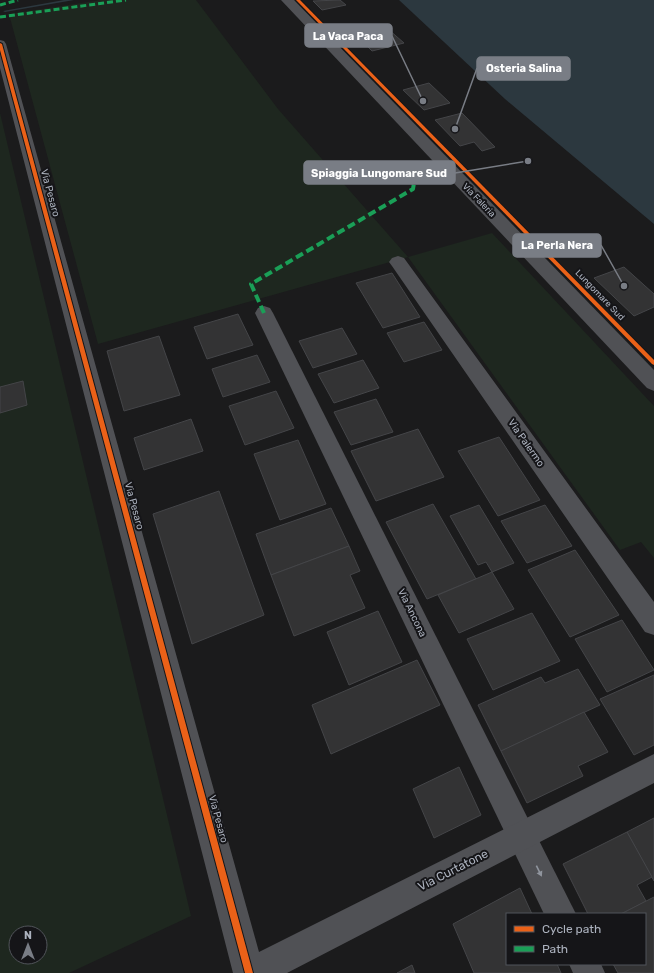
<svg xmlns="http://www.w3.org/2000/svg" width="654" height="973" font-family="Rubik,sans-serif">
	<style>
		.green { fill: #1e271f; fill-rule: evenodd }
		.water { fill: #2c383f }
		.lines { fill: none; stroke-linecap: round; stroke-linejoin: round }
		.stream { fill: #2c383f; fill-rule: evenodd }
		.building { fill: #333334; stroke: #444548 }
		.minor { fill: #505155; fill-rule: evenodd }
		.tertiary { fill: #505155; fill-rule: evenodd }
		.quiet-far1 { stroke: #1a9f57; stroke-width: 3; stroke-dasharray: 6 3; stroke-linecap: butt }
		.quiet { stroke: #1a9f57; stroke-width: 4; stroke-dasharray: 8 4; stroke-linecap: butt }
		.cycleway-casing { stroke: #151518; stroke-width: 2 }
		.cycleway { fill: #ea6118; fill-rule: evenodd }
		.oneway { fill: #90959e }
		.labels { text-anchor: middle; dominant-baseline: central; stroke-width: 4; stroke-linejoin: round; paint-order: stroke }
		.far-street-label { font-size: 9px; fill: #acb2be; stroke: #151518 }
		.street-label { font-size: 10px; fill: #acb2be; stroke: #151518 }
		.near-street-label { font-size: 12px; fill: #acb2be; stroke: #151518 }
		.leader { fill: none; stroke: #797d85; stroke-width: 1.5 }
		.callout-dot { fill: #797d85; stroke: #151518; stroke-width: 1.5 }
		.callout { fill: #797d85; stroke: #797d85; stroke-width: 1.5 }
		.callout-label { font-size: 11px; text-anchor: middle; font-weight: bold; fill: #fff }
	</style>
	<rect width="100%" height="100%" fill="#1b1b1c"/>
	<g class="green">
		<polygon points="101,0 196,0 278,109 408,257 492,233 654,406 654,558 641,542 620,550 408,257 98,344 9,14"/>
		<path d="M0 113 191 916 69 973H0ZM16 933H40V957H16Z"/>
	</g>
	<polygon class="water" points="399,0 654,0 654,224 505,99"/>
	<g class="lines">
		<polygon class="stream" points="64,0 74,0 5,12 3,11"/>
	</g>
	<g class="building">
		<polygon points="340,0 346,5 322,10 313,1"/>
		<polygon points="388,29 404,43 372,51 357,36"/>
		<polygon points="429,83 450,103 424,110 403,90"/>
		<polygon points="462,113 495,147 482,151 474,142 460,146 435,120"/>
		<polygon points="624,267 654,294 654,307 634,316 594,278"/>
		<polygon points="392,273 420,317 383,328 356,283"/>
		<polygon points="238,314 253,345 207,359 194,327"/>
		<polygon points="424,322 442,350 404,362 387,333"/>
		<polygon points="342,328 357,354 313,368 299,341"/>
		<polygon points="159,336 180,395 124,411 107,351"/>
		<polygon points="257,355 270,382 223,397 212,369"/>
		<polygon points="363,360 379,388 334,403 318,374"/>
		<polygon points="23,381 27,405 0,413 0,387"/>
		<polygon points="276,391 294,428 245,445 229,406"/>
		<polygon points="376,399 393,432 351,445 334,412"/>
		<polygon points="191,419 203,451 144,470 134,438"/>
		<polygon points="418,429 444,477 376,501 351,451"/>
		<polygon points="499,437 540,500 498,516 458,451"/>
		<polygon points="298,440 326,504 280,520 254,454"/>
		<polygon points="219,491 264,615 192,644 153,514"/>
		<polygon points="433,504 476,579 427,599 386,522"/>
		<polygon points="479,505 514,563 492,572 486,562 478,565 450,516"/>
		<polygon points="545,505 572,546 527,563 501,521"/>
		<polygon points="331,508 349,546 271,575 256,534"/>
		<polygon points="349,546 360,571 350,575 365,608 294,636 271,575"/>
		<polygon points="575,550 619,615 570,637 528,570"/>
		<polygon points="492,572 514,609 459,633 438,595"/>
		<polygon points="378,611 402,662 349,685 327,632"/>
		<polygon points="532,613 560,661 493,690 467,639"/>
		<polygon points="622,620 654,670 607,692 575,639"/>
		<polygon points="417,660 440,705 331,754 312,705"/>
		<polygon points="578,669 600,705 501,751 478,705 541,677 545,683"/>
		<polygon points="654,675 654,745 634,755 600,699"/>
		<polygon points="584,712 608,752 578,766 583,776 527,803 501,751"/>
		<polygon points="459,767 481,815 434,838 413,789"/>
		<polygon points="654,818 654,881 627,832"/>
		<polygon points="627,832 652,877 637,885 646,901 621,914 588,914 563,864"/>
		<polygon points="520,888 532,914 507,914 507,964 557,964 561,973 474,973 453,924"/>
		<polygon points="654,897 654,973 618,973 613,964 645,964 645,914 621,914"/>
		<polygon points="412,965 415,973 397,973"/>
	</g>
	<g class="lines">
		<g class="minor">
			<polygon points="398,256 404,258 654,602 654,635 645,632 392,266 389,262 392,258"/>
			<polygon points="264,306 270,308 273,313 576,914 544,914 255,313 258,308"/>
			<polygon points="569,964 601,964 605,973 573,973"/>
		</g>
		<g class="tertiary">
			<polygon points="281,0 294,0 654,370 654,391 647,388"/>
			<polygon points="0,40 4,41 6,44 259,952 654,754 654,783 287,973 233,973 0,68"/>
		</g>
		<g class="quiet-far1">
			<polyline points="0,5 18,0"/>
			<polyline points="0,17 126,0"/>
		</g>
		<polyline class="quiet" points="264,313 251,284 413,189 414,183"/>
		<defs>
			<g id="cycleway">
				<polygon points="296,0 300,0 654,360 654,365 652,364"/>
				<polygon points="0,43 2,44 253,973 245,973 0,50"/>
			</g>
		</defs>
		<use href="#cycleway" class="cycleway-casing"/>
		<use href="#cycleway" class="cycleway"/>
	</g>
	<defs><path id="oneway-solid" d="M-6-.8H1V-3.2L6.5 0L1 3.2V.8H-6Z"/></defs>
	<use class="oneway" href="#oneway-solid" transform="translate(539 871) rotate(64)"/>
	<g class="labels">
		<g class="far-street-label">
			<text transform="translate(479 200) rotate(46)">Via Faleria</text>
			<text transform="translate(600 295) rotate(46)">Lungomare Sud</text>
		</g>
		<g class="street-label">
			<text transform="translate(50 193) rotate(75)">Via Pesaro</text>
			<text transform="translate(526 443) rotate(55)">Via Palermo</text>
			<text transform="translate(134 506) rotate(75)">Via Pesaro</text>
			<text transform="translate(412 613) rotate(64)">Via Ancona</text>
			<text transform="translate(218 819) rotate(75)">Via Pesaro</text>
		</g>
		<g class="near-street-label">
			<text transform="translate(453 870) rotate(-27)">Via Curtatone</text>
		</g>
	</g>
	<path class="leader" d="M423 101L392 36M455 129L477 68M528 161L455 173M624 286L601 245"/>
	<g class="callout-dot">
		<circle cx="423" cy="101" r="4"/>
		<circle cx="455" cy="129" r="4"/>
		<circle cx="528" cy="161" r="4"/>
		<circle cx="624" cy="286" r="4"/>
	</g>
	<g class="callout">
		<rect x="305" y="24" width="87" height="23" rx="4"/>
		<rect x="477" y="57" width="93" height="23" rx="4"/>
		<rect x="304" y="161" width="151" height="23" rx="4"/>
		<rect x="513" y="234" width="88" height="23" rx="4"/>
	</g>
	<g class="callout-label">
		<text x="348" y="40">La Vaca Paca</text>
		<text x="524" y="72">Osteria Salina</text>
		<text x="379" y="177">Spiaggia Lungomare Sud</text>
		<text x="557" y="249">La Perla Nera</text>
	</g>
	<rect x="506" y="913" width="140" height="52" fill="#151518" stroke="#51545a"/>
	<rect x="514" y="926" width="20" height="6" fill="#ea6118" stroke="#51545a"/>
	<text x="542" y="933" font-size="12" fill="#acb2be">Cycle path</text>
	<rect x="514" y="946" width="20" height="6" fill="#1a9f57" stroke="#51545a"/>
	<text x="542" y="953" font-size="12" fill="#acb2be">Path</text>
	<g transform="translate(28 945)"><circle r="19" fill="#151518" stroke="#51545a"/>
	<path d="M0-3L7 15L0 10L-7 15Z" fill="#797d85"/>
	<text y="-6" font-size="11" font-weight="bold" text-anchor="middle" fill="#acb2be">N</text>
	</g>
</svg>
